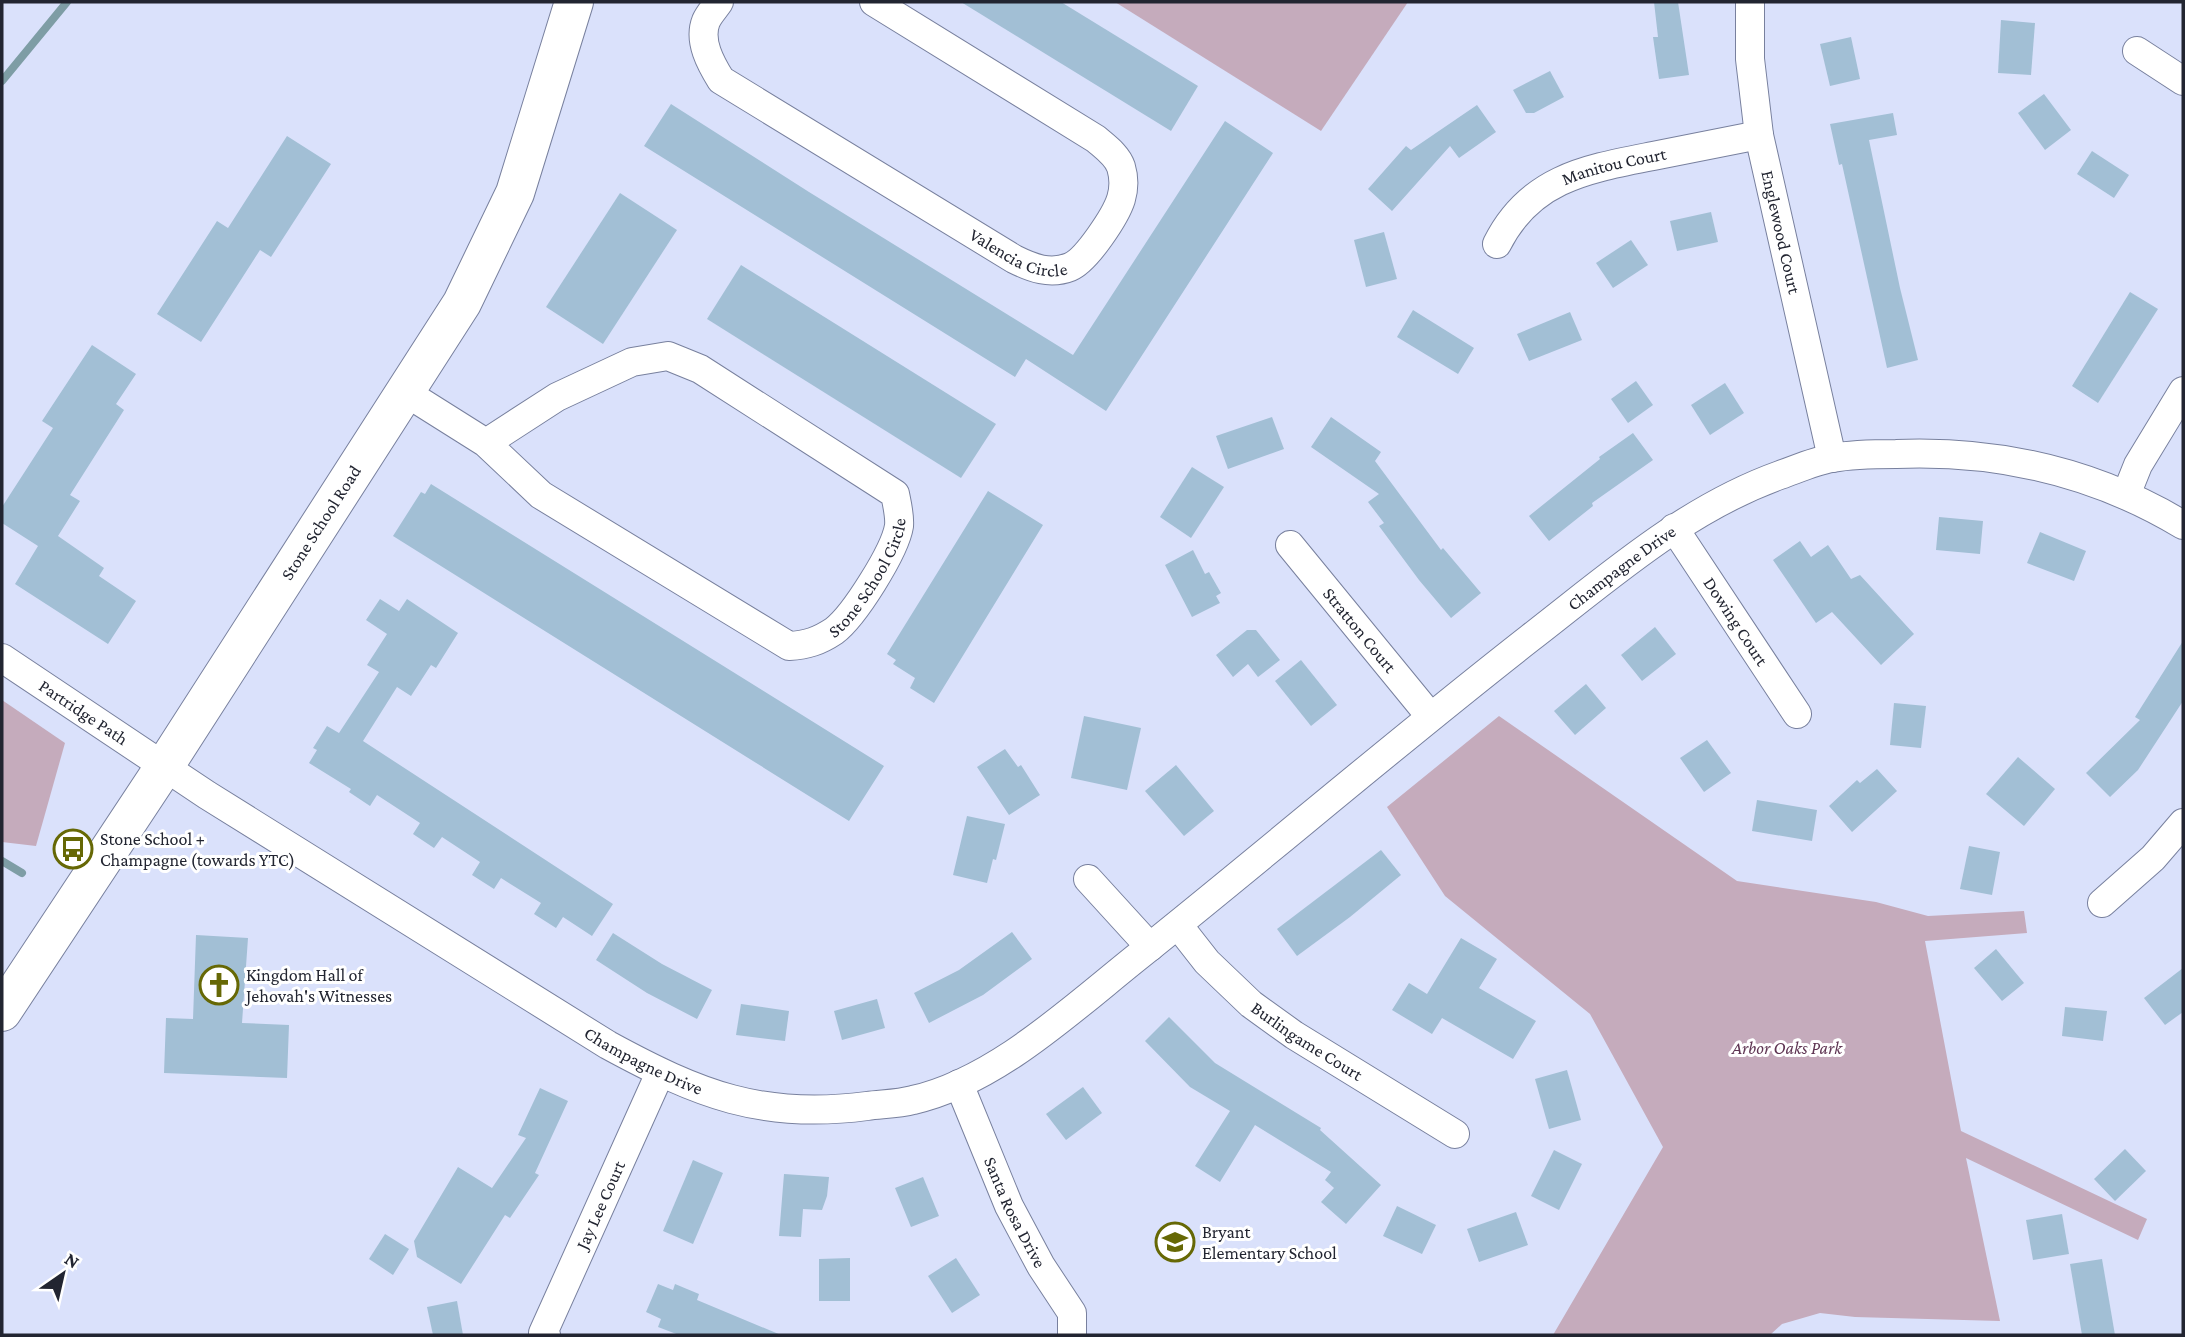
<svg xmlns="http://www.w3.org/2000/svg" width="2185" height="1337" font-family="'Crimson Pro',serif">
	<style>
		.green { fill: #c5abbc }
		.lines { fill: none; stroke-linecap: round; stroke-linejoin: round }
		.stream { stroke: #7e9da5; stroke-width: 8 }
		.building { fill: #a2bfd5 }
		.street-casing { stroke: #78809e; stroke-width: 30 }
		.secondary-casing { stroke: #78809e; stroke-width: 40 }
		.street { stroke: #fff; stroke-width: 28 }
		.secondary { stroke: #fff; stroke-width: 38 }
		.labels { text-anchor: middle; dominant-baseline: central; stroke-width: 6; stroke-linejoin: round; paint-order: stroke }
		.street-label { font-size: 18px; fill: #222531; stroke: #fff }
		.poi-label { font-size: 18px; fill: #222531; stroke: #fff; text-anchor: start }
		.park-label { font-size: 18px; font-style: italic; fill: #5f3553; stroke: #fff }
	</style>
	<rect width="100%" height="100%" fill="#dae1fb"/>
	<g class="green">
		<polygon points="1115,2 1408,2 1321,131"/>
		<polygon points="2,700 65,743 36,846 2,842"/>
		<polygon points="1499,716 1737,881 1876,902 1928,916 2024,911 2027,933 1925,941 1961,1131 2147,1219 2138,1240 1966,1158 2000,1321 1855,1317 1820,1313 1782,1324 1770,1335 1553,1335 1663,1147 1590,1014 1445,896 1387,807"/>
	</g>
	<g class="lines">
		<g class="stream">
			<polyline points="2,81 67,2"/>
			<polyline points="2,861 22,873"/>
		</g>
	</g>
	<g class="building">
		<polygon points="961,2 1061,2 1198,86 1171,131"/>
		<polygon points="1654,2 1678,2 1689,75 1659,79 1653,37 1658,37"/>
		<polygon points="2001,20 2035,23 2031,75 1998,73"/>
		<polygon points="1851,37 1860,79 1830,86 1820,44"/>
		<polygon points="1550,71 1564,97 1534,113 1526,113 1513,90"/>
		<polygon points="2044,94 2071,130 2045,150 2018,113"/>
		<polygon points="671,104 809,192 1073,355 1225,121 1273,153 1106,411 1026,359 1015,377 644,146"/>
		<polygon points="1477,105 1496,132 1459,158 1450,146 1392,211 1368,189 1406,146 1411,150"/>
		<polygon points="1893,113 1897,135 1869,140 1900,288 1918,360 1887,368 1842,164 1839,165 1830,124"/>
		<polygon points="287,136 331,164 271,257 260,250 201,342 157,314 217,221 228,228"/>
		<polygon points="2092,151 2129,175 2114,198 2077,174"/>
		<polygon points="620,193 677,230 603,344 546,307"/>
		<polygon points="1711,212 1718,242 1677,251 1670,221"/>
		<polygon points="1384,232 1397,279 1366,287 1354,240"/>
		<polygon points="1631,240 1648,265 1613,288 1596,263"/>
		<polygon points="741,265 996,424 961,478 707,319"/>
		<polygon points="2130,292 2158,309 2098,403 2072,386"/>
		<polygon points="1413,310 1474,348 1458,374 1397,337"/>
		<polygon points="1570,312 1582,340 1529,361 1517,334"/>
		<polygon points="92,345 136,374 116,404 124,410 70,495 80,501 58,536 104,568 99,576 136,601 108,644 15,584 38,546 2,523 2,507 53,428 42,421"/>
		<polygon points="1636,381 1653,405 1628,423 1611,399"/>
		<polygon points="1725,383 1744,413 1710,435 1691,405"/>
		<polygon points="1272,417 1284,449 1228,469 1216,436"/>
		<polygon points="1331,417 1381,452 1375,461 1441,550 1443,548 1481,593 1451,618 1419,580 1379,526 1384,523 1368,502 1379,494 1311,447"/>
		<polygon points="1633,433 1653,460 1592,503 1593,506 1549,541 1529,516 1600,459 1599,457"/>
		<polygon points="1192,467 1224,487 1191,538 1160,517"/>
		<polygon points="431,484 884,766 849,821 393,536 421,492 425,494"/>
		<polygon points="988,491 1043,525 934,703 910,688 915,678 893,664 896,660 887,654"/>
		<polygon points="1939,517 1983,521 1980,554 1936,550"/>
		<polygon points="2040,532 2086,551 2074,581 2027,563"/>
		<polygon points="1800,541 1811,557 1828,545 1851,579 1860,575 1914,634 1881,665 1832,612 1816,623 1773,560"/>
		<polygon points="1193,550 1205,574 1209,572 1221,593 1216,596 1220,603 1192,617 1165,565"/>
		<polygon points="380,599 399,611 407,599 458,633 436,668 431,665 411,696 397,687 363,741 613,904 592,936 563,917 556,928 534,914 541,903 501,878 494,889 472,875 480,862 442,837 434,848 413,834 420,823 377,795 370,806 349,792 351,789 309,763 317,750 313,748 327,726 339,733 379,672 367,665 387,634 366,620"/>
		<polygon points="1655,627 1676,654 1642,681 1621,655"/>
		<polygon points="1247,630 1256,630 1280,660 1258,677 1248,664 1233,677 1216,655"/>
		<polygon points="2183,641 2183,701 2138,770 2110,797 2086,773 2140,720 2135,717"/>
		<polygon points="1301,660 1337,705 1311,726 1275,681"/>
		<polygon points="1586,684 1606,708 1575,735 1554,711"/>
		<polygon points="1894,703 1926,706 1921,748 1890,745"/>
		<polygon points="1084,716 1141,728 1127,790 1071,778"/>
		<polygon points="1707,740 1731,773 1704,792 1680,758"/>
		<polygon points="1005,749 1018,767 1021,765 1040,795 1009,815 977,767"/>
		<polygon points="2018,757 2055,789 2024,826 1986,794"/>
		<polygon points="1176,765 1214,811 1184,836 1145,791"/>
		<polygon points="1877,769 1897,791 1852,832 1829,806 1857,780 1860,783"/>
		<polygon points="1757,800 1817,810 1812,841 1752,831"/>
		<polygon points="967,816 1005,824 996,860 993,859 987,883 953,875"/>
		<polygon points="1969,846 2000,852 1992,895 1960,889"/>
		<polygon points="1381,850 1401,875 1350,917 1297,956 1277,929"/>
		<polygon points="1012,932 1032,959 983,995 929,1023 914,993 959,970"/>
		<polygon points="613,933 662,964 712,990 697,1019 647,993 596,960"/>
		<polygon points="196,935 248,938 242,1023 289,1025 287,1078 164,1073 166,1018 193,1019"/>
		<polygon points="1461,938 1497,959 1479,988 1536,1021 1513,1059 1442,1018 1432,1034 1392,1010 1409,983 1427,994"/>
		<polygon points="1996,949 2024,983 2002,1001 1974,968"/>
		<polygon points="2183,968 2183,1012 2165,1025 2144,998"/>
		<polygon points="877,999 885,1028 842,1040 834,1011"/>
		<polygon points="741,1004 789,1011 785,1041 736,1035"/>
		<polygon points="2065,1007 2107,1011 2103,1041 2062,1036"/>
		<polygon points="1169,1017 1215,1063 1321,1128 1320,1130 1381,1185 1346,1224 1321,1202 1334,1188 1325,1180 1331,1172 1255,1125 1220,1182 1195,1166 1230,1111 1190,1087 1145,1041"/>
		<polygon points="1567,1070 1581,1120 1549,1129 1535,1079"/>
		<polygon points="1083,1087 1102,1113 1066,1140 1046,1114"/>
		<polygon points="540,1088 568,1101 535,1173 539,1175 510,1218 505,1215 461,1284 417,1257 414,1241 458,1167 492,1188 526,1138 518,1135"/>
		<polygon points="2125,1149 2146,1171 2115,1201 2094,1179"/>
		<polygon points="1554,1150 1582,1164 1559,1210 1531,1196"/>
		<polygon points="693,1160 723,1173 693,1244 663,1231"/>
		<polygon points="784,1174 829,1177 827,1196 822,1210 803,1209 801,1237 779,1236"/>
		<polygon points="923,1177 939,1216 911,1227 895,1188"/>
		<polygon points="1397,1206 1436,1225 1422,1254 1383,1236"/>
		<polygon points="1516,1212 1528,1245 1479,1262 1467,1229"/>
		<polygon points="2062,1214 2069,1254 2033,1260 2026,1220"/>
		<polygon points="385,1234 409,1249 393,1275 369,1259"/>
		<polygon points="850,1258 850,1301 819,1301 819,1259"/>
		<polygon points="956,1258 980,1295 952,1313 928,1276"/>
		<polygon points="2102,1259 2115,1335 2082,1335 2070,1264"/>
		<polygon points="658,1284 673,1290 675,1284 699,1294 697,1300 781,1335 679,1335 658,1327 661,1319 646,1312"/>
		<polygon points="457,1301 463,1335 433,1335 427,1307"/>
	</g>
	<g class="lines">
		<defs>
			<g id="street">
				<path id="s1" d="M719 2C715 8 709 14 706 21 698 41 711 64 721 80L1014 259C1032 268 1050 275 1070 267 1087 260 1116 215 1121 199 1124 189 1124 177 1121 167 1117 155 1105 147 1096 139L874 2"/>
				<path id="s2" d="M1750 2V59L1759 135 1832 458"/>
				<polyline points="2137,51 2183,81"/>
				<path id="s3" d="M1497 244C1530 178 1587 169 1653 156 1689 149 1724 142 1759 135"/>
				<path id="s4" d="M405 392 486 443 541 495 789 646C807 645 819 641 834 631 854 616 895 551 899 526 900 516 897 504 895 494L700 369 668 356 632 362 557 397 486 443"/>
				<polyline points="2126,495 2138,465 2183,391"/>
				<path id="s5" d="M1674 528 1797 714"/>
				<path id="s6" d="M1290 545 1430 716"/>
				<path id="s7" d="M2 658 207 795 608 1045C698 1094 762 1120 867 1106 882 1104 898 1104 913 1100 997 1081 1074 1007 1141 954 1271 850 1398 741 1530 638 1609 577 1685 509 1780 475 1797 469 1815 461 1832 458 1853 454 1875 454 1896 454 1998 450 2095 472 2183 525"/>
				<polyline points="1088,879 1150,947"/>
				<polyline points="2102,903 2153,858 2183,823"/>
				<path id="s8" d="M1178 925 1207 962 1251 1004 1294 1035 1455 1134"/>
				<path id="s9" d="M959 1084 1009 1206 1041 1266 1072 1313V1335"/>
				<path id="s10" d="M546 1335 543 1333 660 1073"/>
			</g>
			<g id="secondary">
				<path id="s11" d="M2 1012 164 767 462 303 515 193 574 2"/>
			</g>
		</defs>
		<use href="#street" class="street-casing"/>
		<use href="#secondary" class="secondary-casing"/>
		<use href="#street" class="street"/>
		<use href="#secondary" class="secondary"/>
	</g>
	<defs>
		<symbol id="bus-ring" viewBox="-11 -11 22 22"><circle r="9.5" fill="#fff" stroke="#666805" stroke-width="1.5"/><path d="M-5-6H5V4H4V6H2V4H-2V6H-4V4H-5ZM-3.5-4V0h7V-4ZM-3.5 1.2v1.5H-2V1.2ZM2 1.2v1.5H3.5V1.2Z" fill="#666805"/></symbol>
		<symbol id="church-ring" viewBox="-11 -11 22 22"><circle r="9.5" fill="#fff" stroke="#666805" stroke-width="1.5"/><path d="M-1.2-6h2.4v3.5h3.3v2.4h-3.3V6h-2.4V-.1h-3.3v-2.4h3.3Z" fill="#666805"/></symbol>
		<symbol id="school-ring" viewBox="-11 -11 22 22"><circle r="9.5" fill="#fff" stroke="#666805" stroke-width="1.5"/><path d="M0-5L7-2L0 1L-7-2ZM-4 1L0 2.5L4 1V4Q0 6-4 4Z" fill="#666805"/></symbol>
	</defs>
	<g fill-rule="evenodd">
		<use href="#bus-ring" x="51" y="827" width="44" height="44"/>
		<use href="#church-ring" x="197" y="963" width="44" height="44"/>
		<use href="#school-ring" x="1153" y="1220" width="44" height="44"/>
	</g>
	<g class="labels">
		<g class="street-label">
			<text stroke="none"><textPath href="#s3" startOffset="147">Manitou Court</textPath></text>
			<text stroke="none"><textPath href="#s2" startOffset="233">Englewood Court</textPath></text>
			<text stroke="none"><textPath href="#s1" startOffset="432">Valencia Circle</textPath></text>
			<text stroke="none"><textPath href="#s11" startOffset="584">Stone School Road</textPath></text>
			<text stroke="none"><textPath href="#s7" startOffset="1927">Champagne Drive</textPath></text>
			<text stroke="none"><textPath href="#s4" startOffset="574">Stone School Circle</textPath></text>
			<text stroke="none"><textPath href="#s5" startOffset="112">Dowing Court</textPath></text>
			<text stroke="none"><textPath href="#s6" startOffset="110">Stratton Court</textPath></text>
			<text stroke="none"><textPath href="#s7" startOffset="98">Partridge Path</textPath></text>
			<text stroke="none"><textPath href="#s8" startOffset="175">Burlingame Court</textPath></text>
			<text stroke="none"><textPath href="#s7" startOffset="758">Champagne Drive</textPath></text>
			<text stroke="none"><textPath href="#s10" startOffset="144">Jay Lee Court</textPath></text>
			<text stroke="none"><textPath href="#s9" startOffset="140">Santa Rosa Drive</textPath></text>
		</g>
		<g class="poi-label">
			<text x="100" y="839">Stone School +<tspan x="100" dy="21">Champagne (towards YTC)</tspan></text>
			<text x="246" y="975">Kingdom Hall of<tspan x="246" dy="21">Jehovah's Witnesses</tspan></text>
			<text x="1202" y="1232">Bryant<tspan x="1202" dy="21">Elementary School</tspan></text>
		</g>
		<g class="park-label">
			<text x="1787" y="1048">Arbor Oaks Park</text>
		</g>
	</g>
	<rect width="2185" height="1337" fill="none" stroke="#222531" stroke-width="7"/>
	<g transform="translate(63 1274) rotate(34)" stroke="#ffffff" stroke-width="5" paint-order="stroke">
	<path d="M0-5L12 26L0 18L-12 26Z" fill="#222531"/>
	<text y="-10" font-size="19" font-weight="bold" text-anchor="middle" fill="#222531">N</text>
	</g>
</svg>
